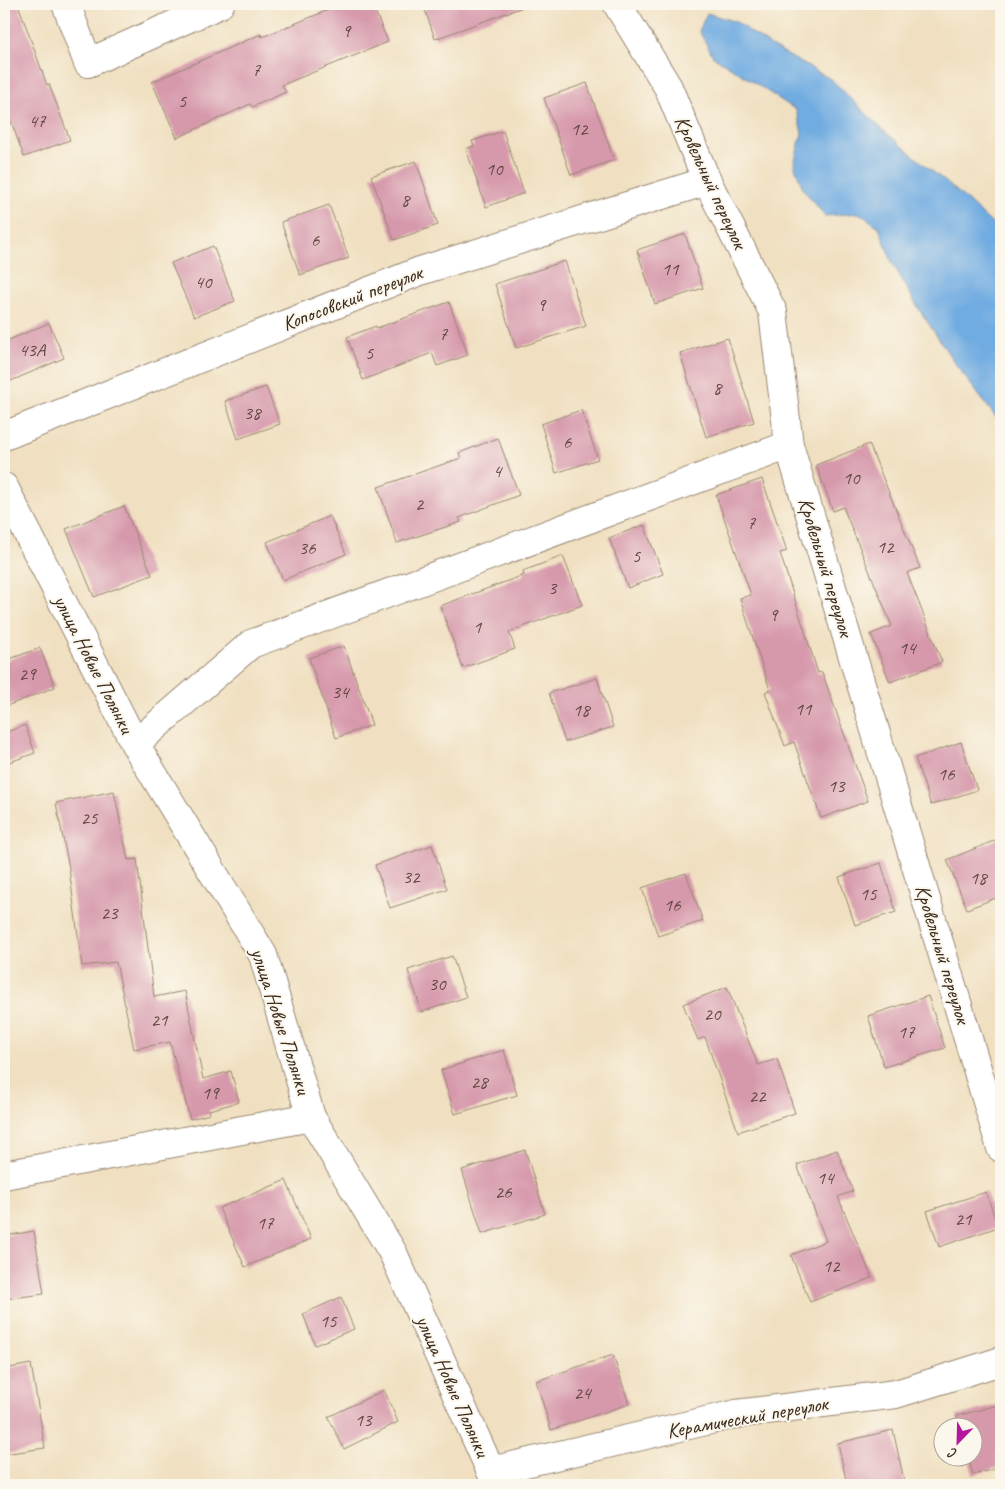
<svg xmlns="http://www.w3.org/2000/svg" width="1005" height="1489" font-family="Caveat,sans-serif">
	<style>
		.water { fill: #70abe1; stroke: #566a80 }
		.building { fill: #d698ab }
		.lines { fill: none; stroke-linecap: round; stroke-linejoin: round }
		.minor-casing { stroke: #968570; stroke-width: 30 }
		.minor { stroke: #fff; stroke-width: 28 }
		.labels { text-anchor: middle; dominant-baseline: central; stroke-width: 4; stroke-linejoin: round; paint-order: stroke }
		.number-label { font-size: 19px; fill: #624641 }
		.street-label { font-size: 21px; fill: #3b2a1e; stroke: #fbf7ec }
	</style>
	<rect width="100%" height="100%" fill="#fbf7ec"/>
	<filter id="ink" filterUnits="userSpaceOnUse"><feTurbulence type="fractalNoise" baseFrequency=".02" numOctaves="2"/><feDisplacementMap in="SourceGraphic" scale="10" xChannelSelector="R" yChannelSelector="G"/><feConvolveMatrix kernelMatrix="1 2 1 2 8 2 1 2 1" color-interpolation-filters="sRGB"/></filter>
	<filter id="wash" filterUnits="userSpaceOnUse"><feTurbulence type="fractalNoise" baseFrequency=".0096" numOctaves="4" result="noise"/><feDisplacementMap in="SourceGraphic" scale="20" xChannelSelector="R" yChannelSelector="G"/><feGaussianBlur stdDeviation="1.12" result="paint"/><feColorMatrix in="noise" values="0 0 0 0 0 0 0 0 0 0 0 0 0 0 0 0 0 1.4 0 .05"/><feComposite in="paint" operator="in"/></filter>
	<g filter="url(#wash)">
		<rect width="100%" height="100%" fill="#f0e0c1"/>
		<polygon class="water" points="707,13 736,22 771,46 832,80 884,131 959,193 1001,232 1001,424 956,365 917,306 892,262 879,227 859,213 825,216 803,189 794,164 802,133 796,110 713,56 699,31"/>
		<g id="blocks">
			<g class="building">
				<polygon points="4,4 18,4 47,85 49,84 70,140 24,157 4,102"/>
				<polygon points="343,4 372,4 388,42 282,85 286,92 252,107 250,104 177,138 152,82 261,34 262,37"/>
				<polygon points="423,4 522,4 523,7 435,39"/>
				<polygon points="587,83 614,160 571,175 544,98"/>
				<polygon points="503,131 524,193 486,207 466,149 474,146 472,141"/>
				<polygon points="416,161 438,225 394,240 371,176"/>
				<polygon points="329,205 349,258 300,275 281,222"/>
				<polygon points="685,234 703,288 655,304 637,250"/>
				<polygon points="213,246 235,301 194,317 171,263"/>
				<polygon points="565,261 586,326 516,348 495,284"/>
				<polygon points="449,302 468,355 437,366 432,353 363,380 347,337 376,326 377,328"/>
				<polygon points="49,323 64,358 4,384 4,342"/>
				<polygon points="728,338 754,422 706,437 680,353"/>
				<polygon points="266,387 280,424 238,439 225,401"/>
				<polygon points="581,410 598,459 556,473 541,424"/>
				<polygon points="498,438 519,495 459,518 461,522 397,543 378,487 461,458 459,453"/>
				<polygon points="869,444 920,568 907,573 942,662 890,682 871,634 892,626 843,507 833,511 816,465"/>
				<polygon points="762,479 787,551 780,553 818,673 822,672 868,801 821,818 794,742 785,746 765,692 770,690 740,598 751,595 716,495"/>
				<polygon points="124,506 152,575 94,597 66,529"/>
				<polygon points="330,516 346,554 283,580 267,542"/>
				<polygon points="644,525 663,574 628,588 609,538"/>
				<polygon points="563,556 582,605 509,632 515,649 463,668 440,606 524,575 523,571"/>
				<polygon points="344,646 372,725 336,738 309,658"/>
				<polygon points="40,648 55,687 4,707 4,661"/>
				<polygon points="597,678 613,727 565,742 549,693"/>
				<polygon points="25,725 35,753 4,764 4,733"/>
				<polygon points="961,742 977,790 931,805 915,758"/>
				<polygon points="114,791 128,860 137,859 154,997 185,991 203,1079 231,1071 239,1102 209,1110 210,1114 190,1119 170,1042 134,1049 116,962 82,966 69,868 56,803"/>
				<polygon points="1001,838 1001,896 967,909 947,860"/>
				<polygon points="432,845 447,889 390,908 375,865"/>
				<polygon points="881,863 896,912 855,925 839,877"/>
				<polygon points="686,873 703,921 658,936 642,888"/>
				<polygon points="452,956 466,997 422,1012 408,970"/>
				<polygon points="727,987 758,1065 777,1059 795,1113 738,1132 705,1037 698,1040 683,1004"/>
				<polygon points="928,996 945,1048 884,1067 868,1016"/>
				<polygon points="504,1050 517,1095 455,1114 441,1070"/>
				<polygon points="525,1150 545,1214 482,1234 462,1170"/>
				<polygon points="837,1150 853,1191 838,1197 872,1278 810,1302 791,1255 826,1241 797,1165"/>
				<polygon points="286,1180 311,1239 245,1267 219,1208"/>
				<polygon points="986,1192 998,1227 939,1247 927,1211"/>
				<polygon points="34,1231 44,1294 4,1299 4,1236"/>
				<polygon points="341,1297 354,1329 315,1345 303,1314"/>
				<polygon points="613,1355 629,1404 551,1430 536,1381"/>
				<polygon points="31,1364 45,1448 4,1454 4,1369"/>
				<polygon points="384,1390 398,1422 344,1449 328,1417"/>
				<polygon points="1001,1404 1001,1467 973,1475 968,1456 972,1456 972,1426 959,1426 957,1416"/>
				<polygon points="893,1430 905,1485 847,1485 838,1443"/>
			</g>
		</g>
	</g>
	<g filter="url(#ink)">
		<use href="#blocks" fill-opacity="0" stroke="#968570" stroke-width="1"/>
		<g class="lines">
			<defs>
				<g id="minor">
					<polyline points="66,4 88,63 220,4"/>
					<polyline points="617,4 668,87 707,181 773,312 789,445 1001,1148"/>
					<polyline points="4,436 420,271 707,181"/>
					<polyline points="4,487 135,744 263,955 311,1117 393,1253 497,1485"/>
					<polyline points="135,744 251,644 789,445"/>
					<polyline points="4,1175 311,1117"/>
					<polyline points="491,1471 736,1414 896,1394 1001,1361"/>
				</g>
			</defs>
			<use href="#minor" class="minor-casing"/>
			<use href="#minor" class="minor"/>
		</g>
	</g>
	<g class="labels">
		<g class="number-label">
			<text x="346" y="31">9</text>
			<text x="256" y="70">7</text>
			<text x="182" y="101">5</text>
			<text x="37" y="121">47</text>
			<text x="579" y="129">12</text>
			<text x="494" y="169">10</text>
			<text x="405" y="200">8</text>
			<text x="315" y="240">6</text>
			<text x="670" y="269">11</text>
			<text x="203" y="282">40</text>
			<text x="541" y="305">9</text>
			<text x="443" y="334">7</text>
			<text x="32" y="350">43А</text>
			<text x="369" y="353">5</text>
			<text x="717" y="388">8</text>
			<text x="252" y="413">38</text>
			<text x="567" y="442">6</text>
			<text x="497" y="471">4</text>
			<text x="851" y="478">10</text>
			<text x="419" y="504">2</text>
			<text x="751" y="523">7</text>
			<text x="885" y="547">12</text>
			<text x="307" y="548">36</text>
			<text x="636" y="556">5</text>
			<text x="552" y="588">3</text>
			<text x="773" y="615">9</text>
			<text x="477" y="627">1</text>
			<text x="907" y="648">14</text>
			<text x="27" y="674">29</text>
			<text x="340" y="692">34</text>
			<text x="803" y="709">11</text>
			<text x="581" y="710">18</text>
			<text x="946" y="774">16</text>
			<text x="836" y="786">13</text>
			<text x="89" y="818">25</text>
			<text x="411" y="877">32</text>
			<text x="978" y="878">18</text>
			<text x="868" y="894">15</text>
			<text x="672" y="905">16</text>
			<text x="109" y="913">23</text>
			<text x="437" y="984">30</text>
			<text x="712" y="1014">20</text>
			<text x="159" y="1020">21</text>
			<text x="906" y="1032">17</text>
			<text x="479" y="1082">28</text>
			<text x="210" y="1093">19</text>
			<text x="757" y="1096">22</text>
			<text x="825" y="1178">14</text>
			<text x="503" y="1192">26</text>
			<text x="963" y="1219">21</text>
			<text x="265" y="1223">17</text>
			<text x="831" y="1266">12</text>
			<text x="328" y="1321">15</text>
			<text x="582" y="1393">24</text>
			<text x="363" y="1420">13</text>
		</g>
		<g class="street-label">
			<text transform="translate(711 182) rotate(65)">Кровельный переулок</text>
			<text transform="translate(352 298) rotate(-21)">Копосовский переулок</text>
			<text transform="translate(826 567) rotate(73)">Кровельный переулок</text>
			<text transform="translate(94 664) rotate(63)">улица Новые Полянки</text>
			<text transform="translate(943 954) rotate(73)">Кровельный переулок</text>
			<text transform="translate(281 1021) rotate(72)">улица Новые Полянки</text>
			<text transform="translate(453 1386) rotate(66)">улица Новые Полянки</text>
			<text transform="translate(747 1417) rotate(-10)">Керамический переулок</text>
		</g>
	</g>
	<rect width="1005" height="1489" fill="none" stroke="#fbf7ec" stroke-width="20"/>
	<g transform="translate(958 1442) rotate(203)"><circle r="24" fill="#fbf7ec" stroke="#aea59a"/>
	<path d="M0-4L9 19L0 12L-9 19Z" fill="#b5179e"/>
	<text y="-8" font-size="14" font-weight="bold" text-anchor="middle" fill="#3b2a1e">С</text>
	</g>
</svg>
